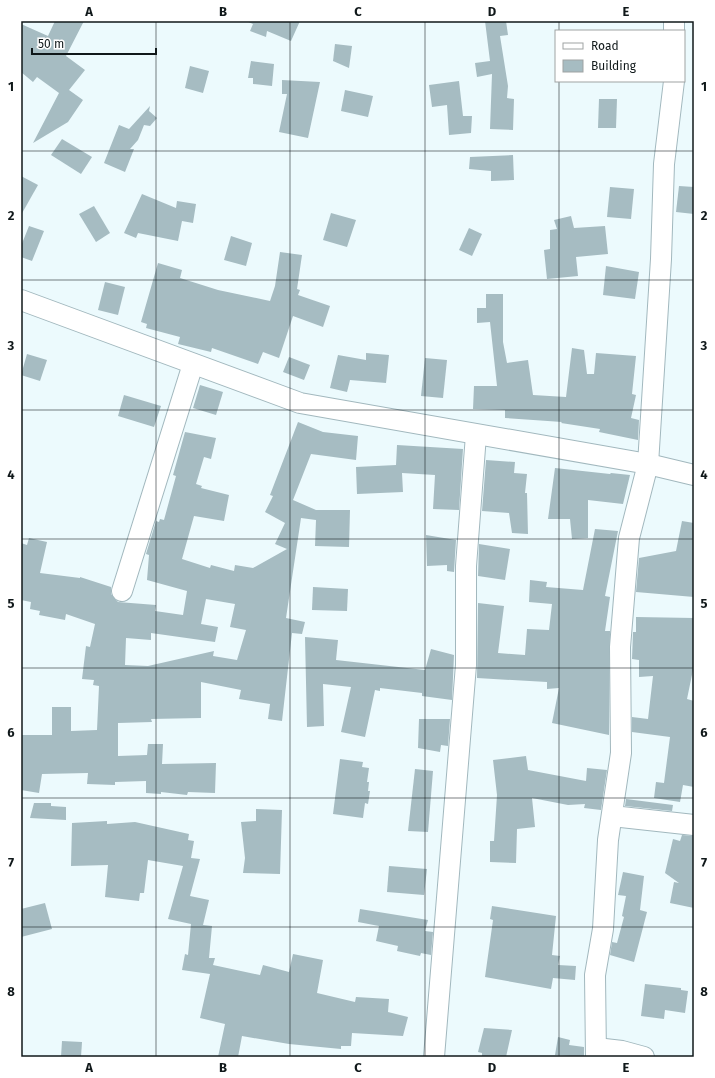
<svg xmlns="http://www.w3.org/2000/svg" width="715" height="1078" font-family="'Fira Sans',sans-serif">
	<style>
		.building { fill: #a6bcc2; fill-rule: evenodd }
		.lines { fill: none; stroke-linecap: round; stroke-linejoin: round }
		.street-casing { stroke: #a2b8be; stroke-width: 22 }
		.street { stroke: #fff; stroke-width: 20 }
		.grid { fill: none; stroke: #10181a; stroke-width: 1; stroke-opacity: 0.55 }
		.neatline { fill: none; stroke: #10181a; stroke-width: 1.5 }
		.grid-label { font-size: 13px; text-anchor: middle; font-weight: bold; fill: #10181a }
	</style>
	<rect width="100%" height="100%" fill="#ecfafd"/>
	<g class="building">
		<polygon points="55,21 84,21 66,56 85,70 69,90 83,100 68,122 33,143 59,93 37,77 33,82 21,72 21,24 48,36"/>
		<polygon points="246,21 300,21 291,41 267,31 266,37 250,31 253,24"/>
		<polygon points="485,21 506,21 508,35 500,36 508,86 507,98 514,99 513,130 490,129 492,74 477,77 475,63 490,61"/>
		<polygon points="335,44 352,46 349,68 333,61"/>
		<polygon points="251,61 274,64 272,86 253,84 253,78 248,78"/>
		<polygon points="190,66 209,71 203,93 185,88"/>
		<polygon points="282,80 320,82 308,138 279,132 287,94 282,94"/>
		<polygon points="459,81 463,116 472,116 471,133 449,135 447,105 432,107 429,85"/>
		<polygon points="345,90 373,96 368,117 341,111"/>
		<polygon points="599,99 617,99 616,128 598,128"/>
		<polygon points="150,106 149,111 157,118 150,126 144,125 138,140 130,149 134,149 125,172 104,163 119,125 129,129"/>
		<polygon points="62,139 92,157 81,174 51,155"/>
		<polygon points="513,155 514,180 491,181 491,171 469,169 470,157"/>
		<polygon points="21,176 38,185 21,215"/>
		<polygon points="679,186 694,187 694,214 676,212"/>
		<polygon points="610,187 634,189 631,219 607,217"/>
		<polygon points="142,194 176,208 177,201 196,204 193,223 182,221 178,241 138,233 136,238 124,233"/>
		<polygon points="94,206 110,233 96,242 79,214"/>
		<polygon points="331,213 356,220 347,247 323,240"/>
		<polygon points="571,216 574,228 605,226 608,254 576,257 578,276 547,279 544,250 550,249 550,230 557,229 554,220"/>
		<polygon points="29,226 44,231 32,261 21,257 21,246"/>
		<polygon points="469,228 482,234 472,256 459,250"/>
		<polygon points="231,236 252,243 246,266 224,260"/>
		<polygon points="280,252 302,255 297,289 300,290 298,295 330,306 323,327 293,316 279,358 263,352 258,364 212,348 211,352 178,344 180,337 146,328 147,324 141,322 158,263 182,270 180,278 218,290 270,301 275,286"/>
		<polygon points="606,266 639,272 635,299 603,295"/>
		<polygon points="105,282 125,287 118,315 98,310"/>
		<polygon points="486,294 503,294 503,342 507,363 528,360 533,395 566,397 572,348 584,350 587,374 594,374 596,353 636,356 632,394 636,395 631,418 639,420 638,440 599,432 600,429 561,423 562,422 505,418 505,410 473,409 474,386 497,386 490,322 477,323 477,308 486,308"/>
		<polygon points="366,353 389,355 386,383 350,380 347,392 330,388 338,355 366,360"/>
		<polygon points="27,354 47,360 40,381 21,375"/>
		<polygon points="289,357 310,365 304,380 283,372"/>
		<polygon points="425,358 447,360 443,398 421,396"/>
		<polygon points="200,385 223,392 216,415 193,408"/>
		<polygon points="124,395 161,406 154,427 118,416"/>
		<path d="M298 422 323 432 358 436 356 460 311 454 293 500 316 510H350L349 547 315 546 316 520 301 518 286 618 305 622 302 634 292 633 282 721 268 719 270 704 239 699 241 690 201 682V718L151 719 152 722 118 723V756L147 755 148 744H163L162 764 216 763 215 793 188 792 187 795 161 792V794L146 793V781L115 782V785L87 784 88 773 42 774 39 793 21 790V735H52V707H71V731L97 730 99 686 93 685 94 680 82 679 86 646 90 647 95 624 66 614 65 620 39 615 40 611 30 609 31 602 21 600V543L27 545 29 538 47 542 40 573 80 578V577L111 587V594L118 602 156 605 155 611 183 615 187 591 147 580 149 555 146 554 156 521 159 522 160 519 164 520 176 476 173 475 185 432 216 438 211 459 204 457 196 484 202 486 201 488 229 495 224 521 194 516 182 559 210 568 211 565 234 571 235 565 253 568 287 549 275 544 285 523 265 512 273 496 270 495ZM206 599 235 604 230 627 246 630 237 660 213 656 214 651 148 666 125 665 126 638 151 640V633L215 642 218 627 201 624Z"/>
		<polygon points="397,445 463,449 459,510 433,509 435,475 402,473 403,492 357,494 356,467 396,465"/>
		<polygon points="486,460 515,462 514,473 527,474 525,493 527,493 528,534 512,533 509,513 482,511"/>
		<polygon points="555,468 610,474 611,473 630,475 623,504 588,500 588,538 572,539 570,519 548,519"/>
		<polygon points="682,521 694,523 694,597 636,592 639,558 676,551"/>
		<polygon points="595,529 618,531 605,596 610,597 605,631 610,631 609,735 552,723 559,688 547,689 547,682 477,678 478,603 504,606 498,653 525,655 527,629 549,630 552,604 529,602 530,580 547,582 546,587 583,590"/>
		<polygon points="426,535 456,540 454,572 447,571 447,565 427,566"/>
		<polygon points="479,544 510,549 505,580 478,576"/>
		<polygon points="313,587 348,589 347,611 312,610"/>
		<polygon points="636,617 694,618 694,665 687,699 694,701 694,787 683,785 680,802 654,798 656,782 664,783 670,737 632,732 632,717 648,719 653,676 639,677 639,660 632,659 633,632 636,632"/>
		<polygon points="305,637 338,640 336,660 425,670 431,649 454,655 452,700 422,696 422,693 380,688 380,691 375,690 365,737 341,732 351,687 323,684 324,726 307,727"/>
		<polygon points="419,719 450,719 448,746 441,745 440,752 418,748"/>
		<polygon points="526,756 528,770 586,781 587,768 607,770 601,810 584,808 585,804 568,805 532,798 535,827 517,829 516,863 490,862 490,841 494,841 497,795 493,760"/>
		<polygon points="340,759 363,762 362,767 369,768 367,782 369,782 368,791 370,791 368,804 365,803 363,818 333,814"/>
		<polygon points="415,769 433,771 428,832 408,831"/>
		<polygon points="626,799 673,805 672,811 625,806"/>
		<polygon points="34,803 51,803 51,806 66,807 66,820 30,818"/>
		<polygon points="256,809 282,810 280,874 243,873 245,858 241,822 256,821"/>
		<polygon points="107,821 107,824 135,822 189,834 188,840 194,841 191,858 200,859 190,896 209,900 203,925 212,926 209,958 215,958 213,965 260,975 263,965 289,972 293,954 323,960 317,993 355,1002 356,997 389,999 388,1012 408,1017 403,1036 352,1033 351,1046 341,1046 341,1049 289,1044 242,1036 238,1057 218,1057 225,1024 200,1018 210,974 182,970 185,954 188,955 191,924 168,919 183,866 148,860 144,893 140,893 139,901 105,897 108,865 71,866 72,823"/>
		<polygon points="682,835 694,836 694,908 670,903 674,882 679,883 665,873 673,839 680,841"/>
		<polygon points="389,866 427,869 424,895 387,892"/>
		<polygon points="623,872 644,876 640,910 647,912 634,962 610,955 612,942 617,943 624,917 622,916 626,896 618,895"/>
		<polygon points="45,903 52,929 21,937 21,909"/>
		<polygon points="492,906 556,916 552,955 560,956 558,965 576,966 575,980 553,978 551,989 485,977 493,920 490,919"/>
		<polygon points="360,909 428,920 425,931 433,932 431,955 421,953 420,956 397,951 398,946 376,941 379,926 358,922"/>
		<polygon points="645,984 681,988 681,990 688,991 685,1013 665,1010 664,1019 641,1016"/>
		<polygon points="484,1028 512,1030 506,1057 482,1057 482,1053 478,1052"/>
		<polygon points="558,1037 570,1040 569,1045 584,1047 584,1057 555,1055"/>
		<polygon points="62,1041 82,1042 81,1057 61,1057"/>
	</g>
	<g class="lines">
		<defs>
			<g id="street">
				<polyline points="674,21 674,31"/>
				<polyline points="21,300 300,403 648,464 694,475"/>
				<polyline points="122,591 193,364"/>
				<polyline points="612,816 694,825"/>
				<polyline points="596,1048 622,1051 644,1057"/>
				<polyline points="434,1057 466,665 466,566 476,435"/>
				<polyline points="596,1057 595,975 603,929 608,840 621,753 620,647 629,538 648,464 661,259 664,164 674,81"/>
			</g>
		</defs>
		<use href="#street" class="street-casing"/>
		<use href="#street" class="street"/>
	</g>
	<path class="grid" d="M156 21V1057M290 21V1057M425 21V1057M559 21V31M559 81V1057M21 151H694M21 280H694M21 410H694M21 539H694M21 668H694M21 798H694M21 927H694"/>
	<rect width="715" height="1078" fill="none" stroke="#ffffff" stroke-width="44"/>
	<rect x="555" y="30" width="130" height="52" fill="#ffffff" stroke="#9fa3a3"/>
	<rect x="563" y="43" width="20" height="6" fill="#ffffff" stroke="#9fa3a3"/>
	<text x="591" y="50" font-size="12" fill="#10181a">Road</text>
	<rect x="563" y="60" width="20" height="12" fill="#a6bcc2" stroke="#9fa3a3"/>
	<text x="591" y="70" font-size="12" fill="#10181a">Building</text>
	<path d="M32 48v6h124v-6" fill="none" stroke="#10181a" stroke-width="2"/>
	<text x="38" y="48" font-size="12" fill="#10181a" stroke="#ffffff" stroke-width="3" paint-order="stroke">50 m</text>
	<rect x="22" y="22" width="671" height="1034" class="neatline"/>
	<g class="grid-label">
		<text x="89" y="16">A</text>
		<text x="223" y="16">B</text>
		<text x="358" y="16">C</text>
		<text x="492" y="16">D</text>
		<text x="626" y="16">E</text>
		<text x="11" y="91">1</text>
		<text x="704" y="91">1</text>
		<text x="11" y="220">2</text>
		<text x="704" y="220">2</text>
		<text x="11" y="350">3</text>
		<text x="704" y="350">3</text>
		<text x="11" y="479">4</text>
		<text x="704" y="479">4</text>
		<text x="11" y="608">5</text>
		<text x="704" y="608">5</text>
		<text x="11" y="737">6</text>
		<text x="704" y="737">6</text>
		<text x="11" y="867">7</text>
		<text x="704" y="867">7</text>
		<text x="11" y="996">8</text>
		<text x="704" y="996">8</text>
		<text x="89" y="1072">A</text>
		<text x="223" y="1072">B</text>
		<text x="358" y="1072">C</text>
		<text x="492" y="1072">D</text>
		<text x="626" y="1072">E</text>
	</g>
</svg>
